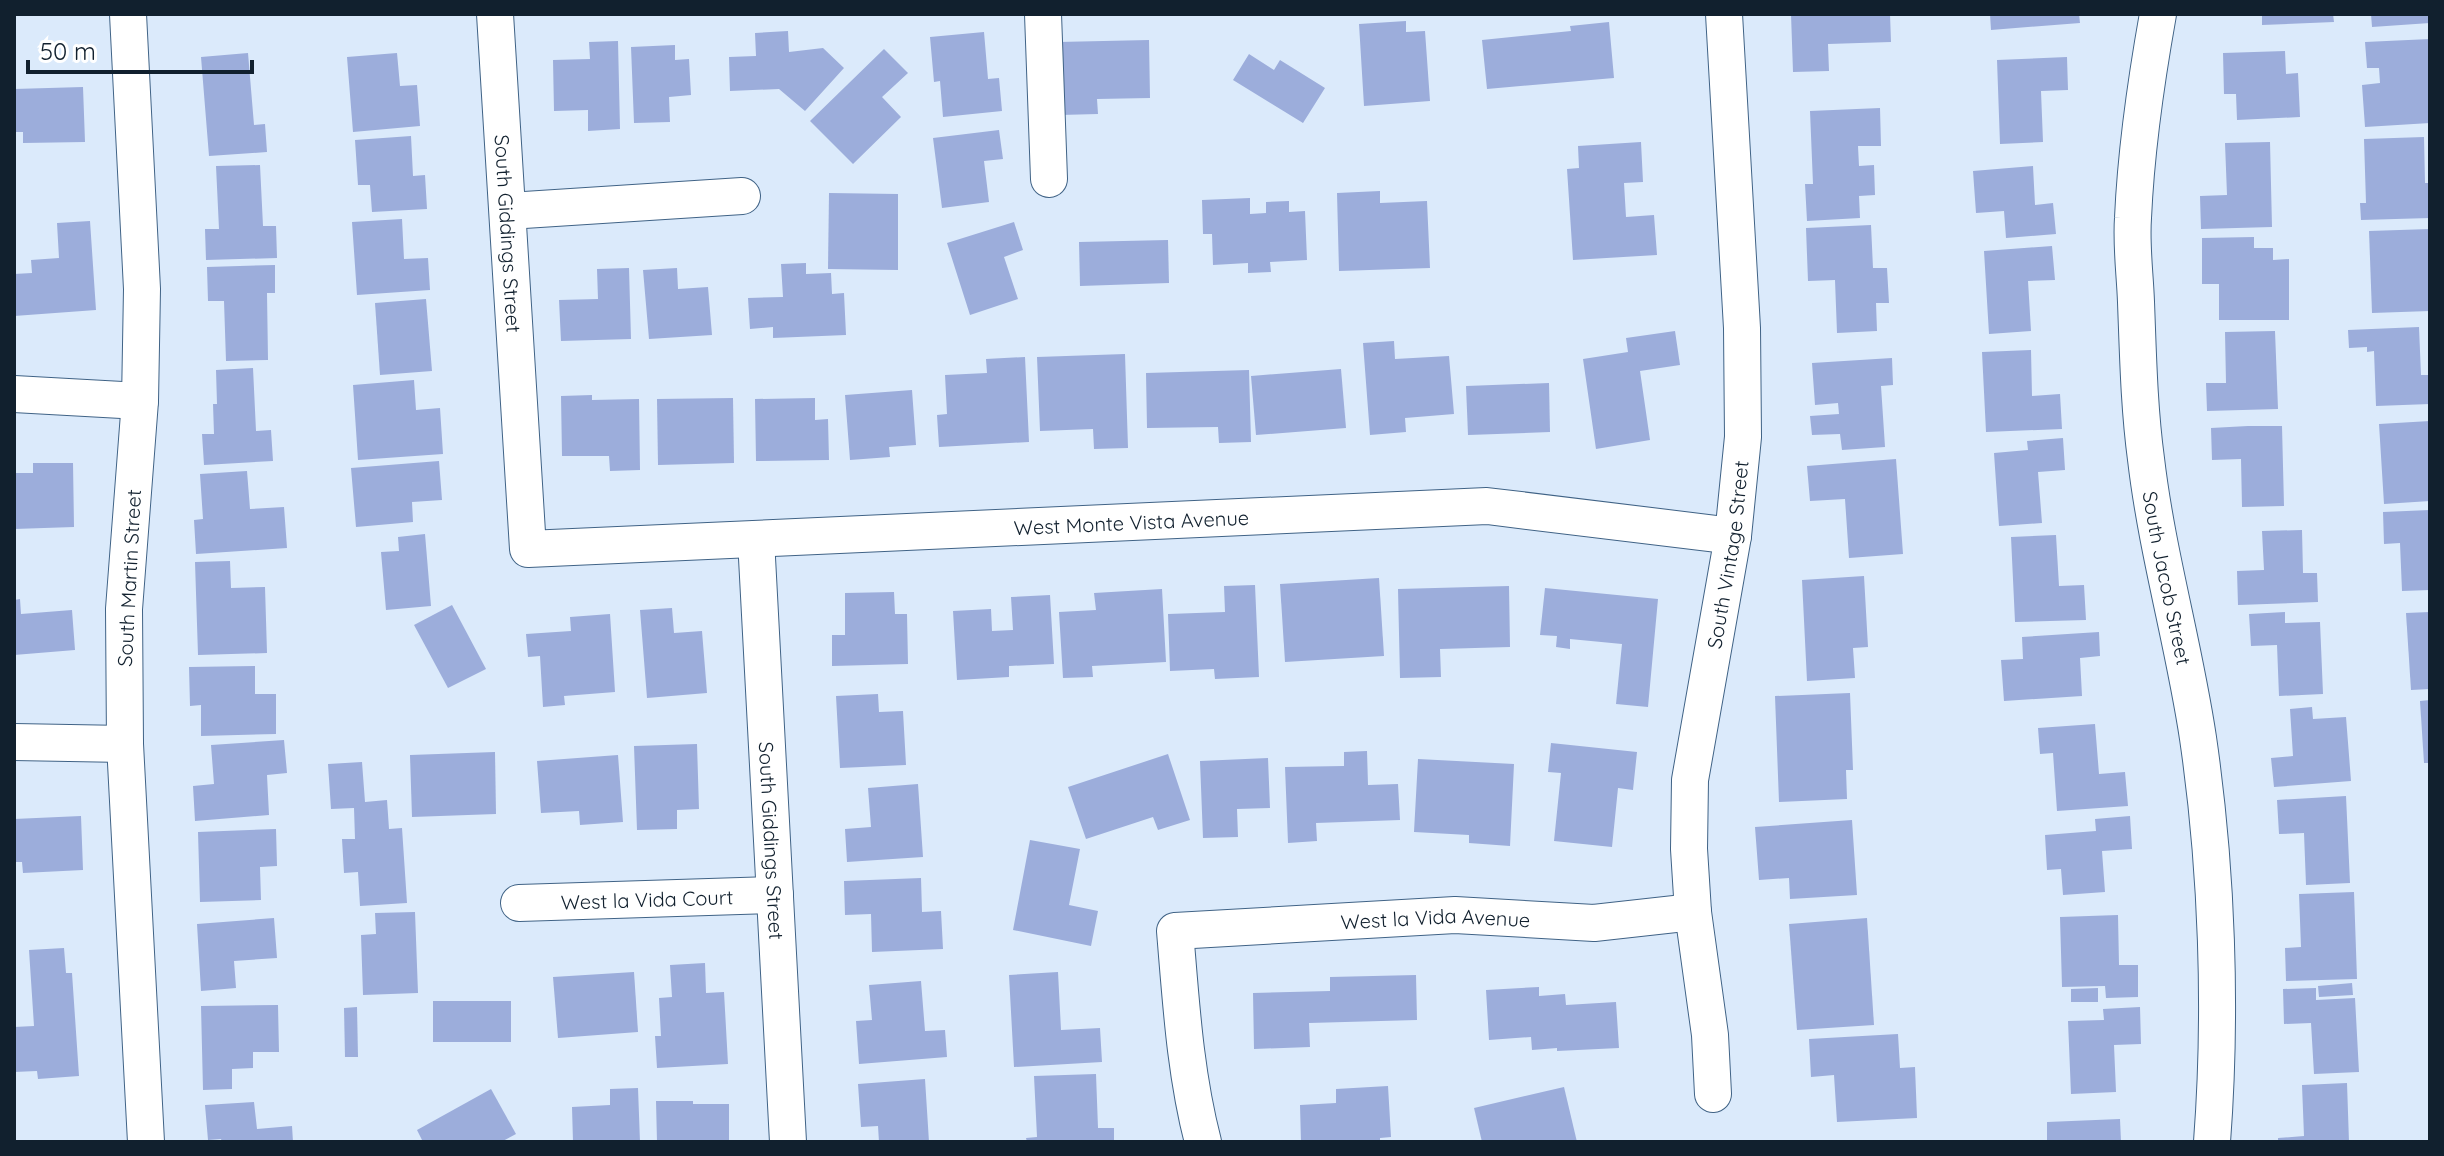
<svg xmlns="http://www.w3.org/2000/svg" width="2444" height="1156" font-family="Quicksand,sans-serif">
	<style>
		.building { fill: #9caddb }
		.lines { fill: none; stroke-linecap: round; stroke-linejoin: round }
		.street-casing { stroke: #406386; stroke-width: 38 }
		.street { stroke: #fff; stroke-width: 36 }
		.labels { text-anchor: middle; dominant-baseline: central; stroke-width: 7; stroke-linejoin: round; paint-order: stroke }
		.street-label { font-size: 20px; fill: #11202e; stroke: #fff }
	</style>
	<rect width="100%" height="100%" fill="#dbeafb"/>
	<g class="building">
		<polygon points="1791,14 1890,14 1891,42 1828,44 1829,71 1793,72"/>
		<polygon points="1990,14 2079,14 2080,23 1991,30"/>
		<polygon points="2262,14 2333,14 2334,22 2262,25"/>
		<polygon points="2371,14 2430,14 2430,23 2372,27"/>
		<polygon points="1406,21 1406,32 1425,31 1430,101 1364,106 1359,24"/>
		<polygon points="1609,22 1614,78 1487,89 1482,40 1571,31 1570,26"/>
		<polygon points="788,31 789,52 823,48 844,68 805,111 779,89 730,91 729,57 756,56 755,33"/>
		<polygon points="984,32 988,79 999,78 1002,111 943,117 940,81 934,82 930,37"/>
		<polygon points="2430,39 2430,123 2365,127 2362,85 2380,83 2379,68 2367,68 2365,42"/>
		<polygon points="1149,40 1150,98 1097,99 1098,114 1060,115 1058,42"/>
		<polygon points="618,41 620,129 588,131 588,110 554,111 553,60 590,59 589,42"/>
		<polygon points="675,45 675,60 689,59 691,95 669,97 670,122 634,123 631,47"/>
		<polygon points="884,49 908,73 882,97 901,117 853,164 810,121"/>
		<polygon points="2285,51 2286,74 2298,73 2300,117 2237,120 2236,94 2224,94 2223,53"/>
		<polygon points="248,53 254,125 265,124 267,152 209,156 201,57"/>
		<polygon points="397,53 400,86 417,85 420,126 353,132 347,57"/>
		<polygon points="1249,54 1274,70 1280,60 1325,88 1303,123 1233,80"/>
		<polygon points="2067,57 2068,90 2041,91 2043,142 2000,144 1997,60"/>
		<polygon points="83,87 85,142 23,143 23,132 14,132 14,89"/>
		<polygon points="1880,108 1881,146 1858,146 1859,166 1874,165 1875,195 1859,196 1860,218 1807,221 1805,184 1813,184 1810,111"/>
		<polygon points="999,130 1003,159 984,161 989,202 942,208 933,138"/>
		<polygon points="411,136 413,176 425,175 427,209 372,212 370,185 358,185 355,140"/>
		<polygon points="2424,137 2425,183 2430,183 2430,218 2361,220 2360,203 2366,203 2364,139"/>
		<polygon points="1641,142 1643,182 1624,183 1626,217 1654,215 1657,255 1573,260 1567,169 1579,168 1578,146"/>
		<polygon points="2270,142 2272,227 2201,229 2200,196 2227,195 2225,143"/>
		<polygon points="260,165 263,226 276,226 277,258 206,260 205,229 219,229 216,166"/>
		<polygon points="2033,166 2035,205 2053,203 2056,234 2006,238 2004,211 1976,213 1973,171"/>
		<polygon points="1380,191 1380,203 1427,201 1430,268 1339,271 1337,193"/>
		<polygon points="829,193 898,194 898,270 828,269"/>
		<polygon points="1250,198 1250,214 1266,213 1266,202 1289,201 1289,212 1305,211 1307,260 1270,262 1271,272 1248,273 1248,263 1213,265 1212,234 1203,234 1202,200"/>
		<polygon points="402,219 404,259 428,258 430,290 357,295 352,222"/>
		<polygon points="90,221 96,310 14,316 14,274 32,273 31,260 59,258 57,223"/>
		<polygon points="1014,222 1023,250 1004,257 1018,299 970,315 947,243"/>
		<polygon points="1871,225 1873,268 1887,268 1889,303 1876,303 1877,331 1837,333 1835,280 1808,281 1806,228"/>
		<polygon points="2430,229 2430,311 2372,313 2369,231"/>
		<polygon points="2254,237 2254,248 2273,248 2273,260 2289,259 2289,320 2219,320 2219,284 2202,284 2202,238"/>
		<polygon points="1168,240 1169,283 1080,286 1079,242"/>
		<polygon points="2052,246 2055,280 2028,281 2031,331 1989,334 1984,251"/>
		<polygon points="806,263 806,274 831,273 832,294 844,293 846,335 773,338 773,327 750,329 748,298 783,297 781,264"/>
		<polygon points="275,265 275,293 267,293 268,360 226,361 224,301 208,301 207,267"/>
		<polygon points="629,268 631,339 561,341 559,300 598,299 597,269"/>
		<polygon points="677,268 678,289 708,287 712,335 649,339 643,270"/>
		<polygon points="426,299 432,371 380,375 375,303"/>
		<polygon points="2419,327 2421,375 2430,375 2430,404 2376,406 2374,351 2367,352 2367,347 2349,348 2348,330"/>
		<polygon points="1675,331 1680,365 1640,371 1650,440 1596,449 1583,359 1628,352 1626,338"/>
		<polygon points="2275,331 2278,409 2207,411 2206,383 2226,383 2225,332"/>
		<polygon points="1394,341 1395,359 1449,356 1454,414 1405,418 1406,432 1370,435 1363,343"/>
		<polygon points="2031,350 2032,396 2060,394 2062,429 1986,432 1982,352"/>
		<polygon points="1125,354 1128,448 1094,449 1093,429 1040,431 1037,357"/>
		<polygon points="1025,357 1029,442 939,447 937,415 947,414 945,375 987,373 986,359"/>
		<polygon points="1892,358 1893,385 1881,386 1885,447 1842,450 1840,434 1812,435 1810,416 1839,414 1838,403 1815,405 1812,363"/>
		<polygon points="253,368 256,431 271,430 273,461 204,465 202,434 214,434 213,404 217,404 216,370"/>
		<polygon points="1341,369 1346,428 1256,435 1251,376"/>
		<polygon points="1249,370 1251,442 1219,443 1218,427 1147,428 1146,373"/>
		<polygon points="414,380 416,410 440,408 443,454 358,460 353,385"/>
		<polygon points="1549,383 1550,432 1468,435 1466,386"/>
		<polygon points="912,390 916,445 889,447 890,457 850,460 845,395"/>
		<polygon points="592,395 592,400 639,399 640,470 610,471 609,456 562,456 561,396"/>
		<polygon points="733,398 734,463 658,465 657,399"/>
		<polygon points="815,398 815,420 828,419 829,460 756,461 755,399"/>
		<polygon points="2430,421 2430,501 2384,504 2379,424"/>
		<polygon points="2248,426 2282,426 2284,506 2242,507 2241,459 2212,460 2211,428"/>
		<polygon points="2063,438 2065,470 2038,472 2042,523 1999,526 1994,453 2028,450 2027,441"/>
		<polygon points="1896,459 1903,554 1849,558 1845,499 1810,501 1807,466"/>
		<polygon points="439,461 442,500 412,502 413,522 356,527 351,468"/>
		<polygon points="33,463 73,463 74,527 14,529 14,473 33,473"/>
		<polygon points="247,471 250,509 284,507 287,548 196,554 194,520 203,519 200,474"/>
		<polygon points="2430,510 2430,590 2402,591 2400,543 2384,544 2383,512"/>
		<polygon points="2302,530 2303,573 2317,573 2318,602 2238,605 2237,571 2264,570 2262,531"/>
		<polygon points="425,534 431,606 386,610 381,552 399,551 398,537"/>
		<polygon points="2056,535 2059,586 2084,585 2086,620 2015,622 2011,537"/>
		<polygon points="230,561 231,588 265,587 267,653 198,655 195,562"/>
		<polygon points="1864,576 1868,647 1853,648 1855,678 1807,681 1802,580"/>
		<polygon points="1379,578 1384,656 1285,662 1280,584"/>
		<polygon points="1255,585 1259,677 1215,679 1214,669 1170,671 1168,614 1225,612 1224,586"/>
		<polygon points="1509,586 1510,647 1440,649 1441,677 1400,678 1398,589"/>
		<polygon points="1545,588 1658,599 1648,707 1616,704 1622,644 1570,639 1570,649 1556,647 1557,636 1540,635"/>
		<polygon points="1162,589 1166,662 1092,666 1093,677 1063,678 1059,612 1096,610 1094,593"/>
		<polygon points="894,592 895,614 907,614 908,664 832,666 832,635 845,635 845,593"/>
		<polygon points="1050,595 1054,664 1009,666 1009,677 957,680 953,611 991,609 992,631 1013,630 1011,597"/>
		<polygon points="20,599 21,614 72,610 75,650 14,655 14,600"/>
		<polygon points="452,605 486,669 448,688 414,625"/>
		<polygon points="672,608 674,633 702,631 707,693 647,698 640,610"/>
		<polygon points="2285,612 2285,623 2320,622 2323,694 2279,696 2277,645 2251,646 2249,614"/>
		<polygon points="2430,612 2430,689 2411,690 2406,613"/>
		<polygon points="610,614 615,692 564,696 565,705 543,707 540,656 528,657 526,634 571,631 570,617"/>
		<polygon points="2099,632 2100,656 2080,658 2082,696 2004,701 2001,660 2023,659 2022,637"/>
		<polygon points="255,666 255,694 276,694 276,734 201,736 201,705 190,706 189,667"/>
		<polygon points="1850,693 1853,770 1846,770 1847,799 1779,802 1775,696"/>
		<polygon points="878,694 879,712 903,711 906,765 840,768 836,696"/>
		<polygon points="2430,700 2430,763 2424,763 2420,701"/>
		<polygon points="2312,707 2313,719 2346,717 2351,781 2274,787 2271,758 2293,756 2290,709"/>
		<polygon points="2095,724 2099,774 2125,772 2128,806 2057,811 2053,753 2040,754 2038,728"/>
		<polygon points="284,740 287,773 267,775 269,815 195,821 193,786 214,784 211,745"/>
		<polygon points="1551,743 1637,752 1633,790 1618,788 1612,847 1554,841 1561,773 1548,772"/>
		<polygon points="697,744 699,809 677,810 677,829 637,830 634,746"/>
		<polygon points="1367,751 1368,785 1398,784 1400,820 1316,823 1317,841 1288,843 1285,767 1344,766 1344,752"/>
		<polygon points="495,752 496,814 412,817 410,755"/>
		<polygon points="1168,754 1190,820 1158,830 1153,817 1086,839 1068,787"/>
		<polygon points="618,755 623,822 580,825 579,811 541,813 537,761"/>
		<polygon points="1268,758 1270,808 1237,809 1238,837 1203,838 1200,761"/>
		<polygon points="1418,759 1514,764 1510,846 1469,843 1469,835 1414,832"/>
		<polygon points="362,762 365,802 387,800 389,829 402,828 407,903 360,906 358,872 344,873 342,839 355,839 354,808 331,809 328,764"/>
		<polygon points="918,784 923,857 847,862 845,829 871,827 868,788"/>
		<polygon points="2346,796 2350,883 2306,885 2304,833 2279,834 2277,800"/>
		<polygon points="81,816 83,870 23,873 22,862 14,862 14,819"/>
		<polygon points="2130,816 2132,849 2102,851 2105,892 2063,895 2061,869 2047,870 2045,835 2096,831 2095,819"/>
		<polygon points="1852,820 1857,895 1790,899 1789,878 1759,880 1755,827"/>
		<polygon points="276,829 277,866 260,867 261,900 200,902 198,832"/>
		<polygon points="1030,840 1080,849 1069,905 1098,911 1091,946 1013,930"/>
		<polygon points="921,878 922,912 941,911 943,949 872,952 871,914 845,915 844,881"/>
		<polygon points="2354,892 2357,979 2286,981 2285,948 2301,947 2299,894"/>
		<polygon points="415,912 418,993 363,995 361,935 376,934 375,913"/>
		<polygon points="2118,915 2119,965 2138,965 2138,997 2106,998 2105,986 2062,987 2060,917"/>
		<polygon points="274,918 277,958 234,961 236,988 201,991 197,924"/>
		<polygon points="1867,918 1874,1025 1797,1030 1789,924"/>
		<polygon points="64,948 66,973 72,973 79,1076 38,1079 37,1071 14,1072 14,1027 34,1026 29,950"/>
		<polygon points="705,963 706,993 724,992 728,1064 657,1068 655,1036 661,1036 659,998 672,997 670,965"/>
		<polygon points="634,972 638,1032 558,1038 553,977"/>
		<polygon points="1058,972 1061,1030 1100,1028 1102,1062 1014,1067 1009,975"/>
		<polygon points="1416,975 1417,1020 1309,1023 1310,1047 1254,1049 1253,993 1330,991 1330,977"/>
		<polygon points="921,981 925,1031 945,1030 947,1057 859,1064 856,1021 872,1020 869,985"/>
		<polygon points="2352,983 2353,995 2319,997 2318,986"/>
		<polygon points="1539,987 1539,996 1565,994 1566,1005 1616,1002 1619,1048 1557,1051 1557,1048 1532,1050 1531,1037 1489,1040 1486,990"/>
		<polygon points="2098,988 2098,1002 2071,1002 2071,989"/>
		<polygon points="2316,988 2316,1000 2355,998 2359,1072 2314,1074 2311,1023 2284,1024 2283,989"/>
		<rect x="433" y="1001" width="78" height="41"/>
		<polygon points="278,1005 279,1052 253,1052 253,1068 232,1069 232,1089 203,1090 201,1006"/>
		<polygon points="357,1007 358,1057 345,1057 344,1008"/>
		<polygon points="2140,1007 2141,1044 2114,1045 2116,1092 2071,1094 2068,1021 2104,1020 2103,1009"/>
		<polygon points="1898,1034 1900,1068 1915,1067 1917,1118 1837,1122 1834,1075 1811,1077 1809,1039"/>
		<polygon points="1096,1074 1098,1128 1114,1128 1114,1142 1027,1142 1026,1138 1037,1137 1034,1076"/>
		<polygon points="925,1079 929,1142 879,1142 878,1126 861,1127 858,1084"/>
		<polygon points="2347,1083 2349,1142 2278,1142 2278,1138 2304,1136 2302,1085"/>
		<polygon points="1388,1086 1391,1137 1380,1138 1380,1142 1301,1142 1300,1105 1336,1103 1336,1089"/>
		<polygon points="1564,1087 1577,1142 1482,1142 1474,1108"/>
		<polygon points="638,1088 640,1142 573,1142 572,1107 610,1105 610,1089"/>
		<polygon points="491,1089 516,1134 501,1142 423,1142 417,1130"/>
		<polygon points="656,1101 693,1101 693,1104 729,1104 729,1142 657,1142"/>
		<polygon points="254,1102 257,1129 292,1126 293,1142 222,1142 221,1139 208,1140 205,1105"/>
		<polygon points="2120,1119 2121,1142 2047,1142 2047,1122"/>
	</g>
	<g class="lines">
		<defs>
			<g id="street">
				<polyline points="128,14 142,289 140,401 124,609 125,744 146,1142"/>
				<path id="s1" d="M495 14 528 549 1487 506 1733 536"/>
				<polyline points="1043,14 1049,179"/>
				<path id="s2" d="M2158 14C2146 81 2136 150 2133 218 2131 246 2135 274 2136 302 2138 354 2139 407 2146 459 2157 553 2184 644 2198 738 2217 868 2222 1011 2212 1142"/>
				<polyline points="508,211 742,196"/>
				<polyline points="14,394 140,401"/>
				<path id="s3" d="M756 539 788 1142"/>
				<polyline points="14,742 125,744"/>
				<path id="s4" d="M519 903 775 895"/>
				<path id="s5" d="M1713 1094 1710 1035 1693 912 1689 849 1690 780 1733 536 1743 437 1742 328 1724 14"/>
				<path id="s6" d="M1203 1142C1185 1073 1181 1002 1175 931L1455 915 1594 923 1693 912"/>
			</g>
		</defs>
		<use href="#street" class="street-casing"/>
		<use href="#street" class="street"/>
	</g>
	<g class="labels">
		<g class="street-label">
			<text stroke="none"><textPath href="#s1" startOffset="220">South Giddings Street</textPath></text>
			<text stroke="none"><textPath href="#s1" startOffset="1140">West Monte Vista Avenue</textPath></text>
			<text stroke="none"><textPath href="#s5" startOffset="544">South Vintage Street</textPath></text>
			<text transform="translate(129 578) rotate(-87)">South Martin Street</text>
			<text stroke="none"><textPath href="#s2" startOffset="568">South Jacob Street</textPath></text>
			<text stroke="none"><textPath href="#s3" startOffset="302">South Giddings Street</textPath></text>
			<text stroke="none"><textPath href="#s4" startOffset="128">West la Vida Court</textPath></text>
			<text stroke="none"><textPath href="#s6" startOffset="474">West la Vida Avenue</textPath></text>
		</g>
	</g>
	<rect width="2444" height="1156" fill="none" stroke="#11202e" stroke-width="32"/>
	<path d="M28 60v12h224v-12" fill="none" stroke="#11202e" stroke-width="4"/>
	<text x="40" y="60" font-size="24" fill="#11202e" stroke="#ffffff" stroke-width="6" paint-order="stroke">50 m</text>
</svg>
